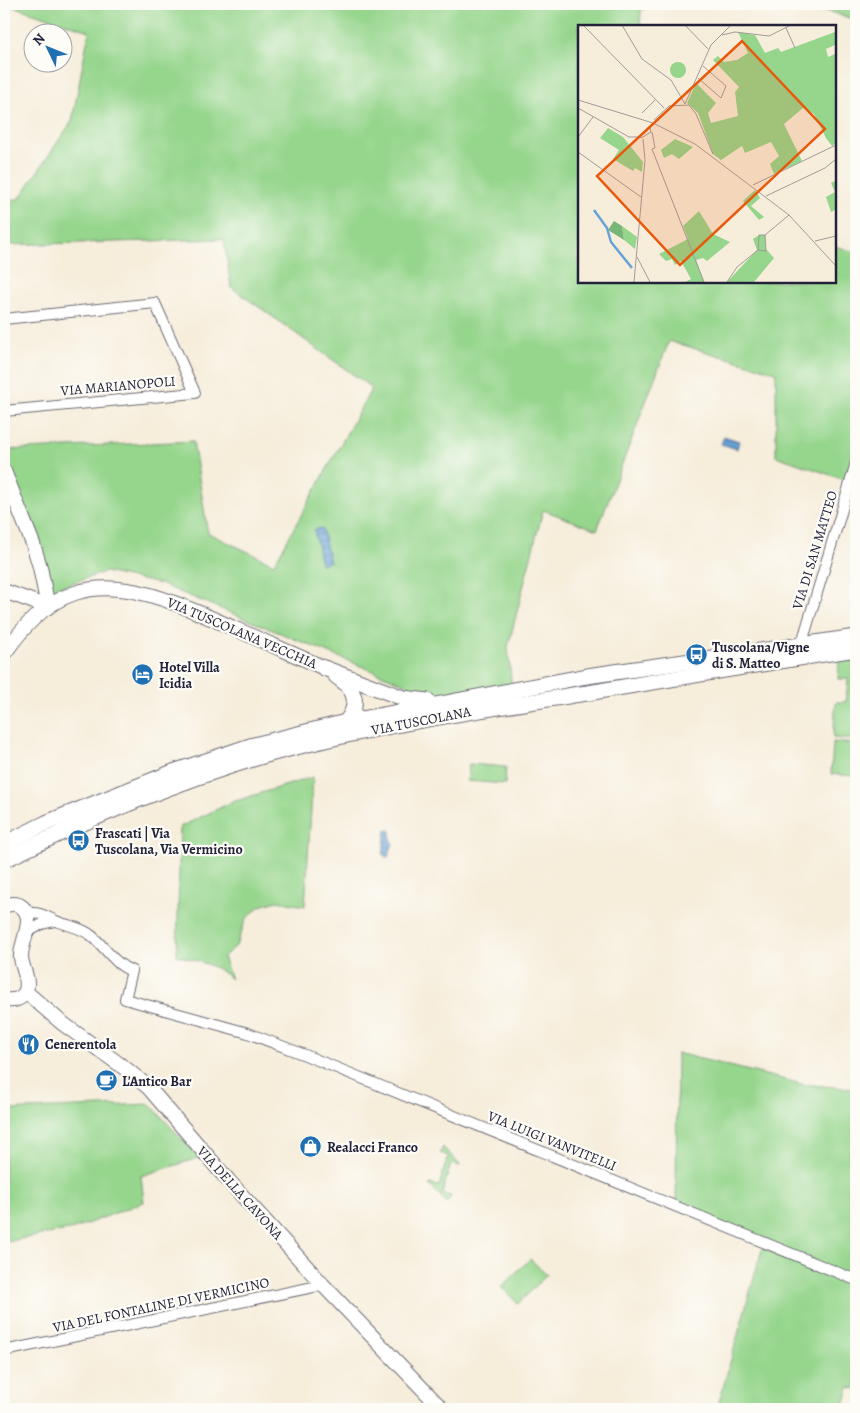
<svg xmlns="http://www.w3.org/2000/svg" width="860" height="1413" font-family="Alegreya,serif">
	<style>
		.grass { fill: #95d58c; stroke: #5c7c64 }
		.water { fill: url(#water-rules); stroke: #456289 }
		.lines { fill: none; stroke-linecap: round; stroke-linejoin: round }
		.street-casing { stroke: #6c6973; stroke-width: 12 }
		.secondary-casing { stroke: #6c6973; stroke-width: 16 }
		.primary-casing { stroke: #6c6973; stroke-width: 17 }
		.street { stroke: #fff; stroke-width: 10 }
		.secondary { stroke: #fff; stroke-width: 14 }
		.primary { stroke: #fff; stroke-width: 15 }
		.labels { text-anchor: middle; dominant-baseline: central; stroke-width: 4.5; stroke-linejoin: round; paint-order: stroke }
		.street-label { font-size: 14px; fill: #22223b; stroke: #fdfcf7 }
		.poi-label { font-size: 14px; font-weight: bold; fill: #22223b; stroke: #fdfcf7; text-anchor: start }
		.inset-river { fill: none; stroke: #68a1d7; stroke-width: 2.5 }
		.inset-road { fill: none; stroke: #a19c9a; stroke-width: 1 }
		.view { fill: #e8590c; fill-opacity: 0.15; stroke: #e8590c; stroke-width: 2.5 }
		.inset-edge { fill: none; stroke: #22223b; stroke-width: 2.5 }
	</style>
	<defs>
		<pattern id="water-rules" width="6" height="5" patternUnits="userSpaceOnUse" patternTransform="scale(1.25)"><rect width="6" height="5" fill="#68a1d7"/><path d="M0 2.5h6" fill="none" stroke="#5583b0"/></pattern>
	</defs>
	<rect width="100%" height="100%" fill="#fdfcf7"/>
	<filter id="ink" filterUnits="userSpaceOnUse"><feTurbulence type="fractalNoise" baseFrequency=".02" numOctaves="2"/><feDisplacementMap in="SourceGraphic" scale="10" xChannelSelector="R" yChannelSelector="G"/><feConvolveMatrix kernelMatrix="1 2 1 2 8 2 1 2 1" color-interpolation-filters="sRGB"/></filter>
	<filter id="wash" filterUnits="userSpaceOnUse"><feTurbulence type="fractalNoise" baseFrequency=".0096" numOctaves="4" result="noise"/><feDisplacementMap in="SourceGraphic" scale="20" xChannelSelector="R" yChannelSelector="G"/><feGaussianBlur stdDeviation="1.12" result="paint"/><feColorMatrix in="noise" values="0 0 0 0 0 0 0 0 0 0 0 0 0 0 0 0 0 1.4 0 .05"/><feComposite in="paint" operator="in"/></filter>
	<g filter="url(#wash)">
		<rect width="100%" height="100%" fill="#f6edda"/>
		<g class="grass">
			<polygon points="6,4 660,4 641,10 640,26 579,26 579,281 834,281 834,246 856,252 856,445 845,480 776,456 776,372 669,341 597,530 543,510 508,647 512,690 449,702 160,584 105,572 51,590 4,471 4,450 193,441 208,533 274,564 372,388 231,287 224,239 4,245 4,200 19,199 72,121 89,31"/>
			<polygon points="804,4 856,4 856,20"/>
			<polygon points="856,657 856,740 833,738 836,702 846,702 848,679 838,679 839,660"/>
			<polygon points="833,742 856,744 856,776 831,774"/>
			<polygon points="469,764 506,767 505,784 467,781"/>
			<path d="M313 777 305 906 277 901 260 906 246 919 236 946 223 957 231 979C216 964 196 961 177 955L180 827 232 802Z"/>
			<polygon points="677,1053 802,1084 856,1089 856,1389 849,1387 843,1409 717,1409 764,1242 676,1206"/>
			<polygon points="150,1104 199,1158 141,1176 144,1202 74,1229 4,1242 4,1110"/>
			<polygon points="443,1147 460,1165 460,1166 451,1164 442,1194 451,1196 447,1203 430,1186 430,1184 439,1186 448,1156 440,1153"/>
			<polygon points="530,1259 547,1275 518,1304 501,1287"/>
		</g>
		<g class="water">
			<polygon points="724,436 739,441 737,449 721,444"/>
			<polygon points="322,528 330,562 321,564 314,530"/>
			<polygon points="386,829 391,831 391,839 393,843 388,858 383,855"/>
		</g>
	</g>
	<g filter="url(#ink)">
		<g class="lines">
			<defs>
				<g id="street">
					<polyline points="4,319 155,303 195,393 4,411"/>
					<polyline points="801,646 856,463"/>
					<path d="M27 914C39 911 45 916 56 921 68 926 81 927 92 936 105 947 115 965 132 971L125 999 248 1033 305 1055 856 1280"/>
					<polyline points="26,933 42,924 55,921"/>
					<polyline points="4,1351 323,1285"/>
				</g>
				<g id="secondary">
					<polyline points="4,471 33,544 40,567 48,607"/>
					<polyline points="4,591 48,607"/>
					<path d="M4 654C22 628 44 603 75 593 127 576 190 609 238 630 267 643 296 655 324 668"/>
					<path d="M4 906C9 904 13 903 19 905 38 915 21 940 21 956 21 967 30 979 26 990 23 1000 12 1001 4 1000"/>
					<polyline points="26,992 62,1023 126,1069 148,1087 228,1180 323,1285 442,1409"/>
				</g>
				<g id="primary">
					<polyline points="324,668 403,698 428,701"/>
					<path d="M336 676C355 689 361 702 346 722"/>
					<polyline points="4,844 46,823 176,771 250,746 346,722 587,676 856,637"/>
					<path d="M4 860C85 820 172 783 259 757 363 727 473 711 580 694 672 679 764 663 856 649"/>
				</g>
			</defs>
			<use href="#street" class="street-casing"/>
			<use href="#secondary" class="secondary-casing"/>
			<use href="#primary" class="primary-casing"/>
			<use href="#street" class="street"/>
			<use href="#secondary" class="secondary"/>
			<use href="#primary" class="primary"/>
		</g>
	</g>
	<defs>
		<symbol id="bus-disc" viewBox="-11 -11 22 22"><circle r="9.5" fill="#1f6fb2" stroke="#fdfcf7"/><path d="M-5-6H5V4H4V6H2V4H-2V6H-4V4H-5ZM-3.5-4V0h7V-4ZM-3.5 1.2v1.5H-2V1.2ZM2 1.2v1.5H3.5V1.2Z" fill="#fff"/></symbol>
		<symbol id="hotel-disc" viewBox="-11 -11 22 22"><circle r="9.5" fill="#1f6fb2" stroke="#fdfcf7"/><path d="M-6-4.5h1.5V1H6V5H4.5V3h-9V5H-6ZM-4 0a1.8 1.8 0 1 1 3.6 0ZM.5 0V-2.5h3Q6-2.5 6 0Z" fill="#fff"/></symbol>
		<symbol id="restaurant-disc" viewBox="-11 -11 22 22"><circle r="9.5" fill="#1f6fb2" stroke="#fdfcf7"/><path d="M-5-6h1v4h1v-4h1v4h1v-4h1v5L-1.5 .5V6h-2V.5L-5-1ZM5-6V6H3V1.5H1.5Q1.5-4 5-6Z" fill="#fff"/></symbol>
		<symbol id="cafe-disc" viewBox="-11 -11 22 22"><circle r="9.5" fill="#1f6fb2" stroke="#fdfcf7"/><path d="M-5.5-4.5H6V0H3Q3 3.5 0 3.5H-2.5Q-5.5 3.5-5.5 0ZM3-3.2v2h1.7v-2ZM-6 4.5H4V6H-6Z" fill="#fff"/></symbol>
		<symbol id="shop-disc" viewBox="-11 -11 22 22"><circle r="9.5" fill="#1f6fb2" stroke="#fdfcf7"/><path d="M-5-2.5h2.3a2.7 3.5 0 0 1 5.4 0H5L5.5 6h-11ZM-1.5-2.5h3a1.5 2.3 0 0 0-3 0Z" fill="#fff"/></symbol>
	</defs>
	<g fill-rule="evenodd">
		<use href="#bus-disc" x="684" y="642" width="25" height="25"/>
		<use href="#hotel-disc" x="130" y="662" width="25" height="25"/>
		<use href="#bus-disc" x="66" y="828" width="25" height="25"/>
		<use href="#restaurant-disc" x="16" y="1032" width="25" height="25"/>
		<use href="#cafe-disc" x="94" y="1068" width="25" height="25"/>
		<use href="#shop-disc" x="298" y="1134" width="25" height="25"/>
	</g>
	<g class="labels">
		<g class="street-label">
			<text transform="translate(118 386) rotate(-5)">VIA MARIANOPOLI</text>
			<text transform="translate(815 550) rotate(-73)">VIA DI SAN MATTEO</text>
			<text transform="translate(242 633) rotate(23)">VIA TUSCOLANA VECCHIA</text>
			<text transform="translate(421 721) rotate(-11)">VIA TUSCOLANA</text>
			<text transform="translate(552 1141) rotate(22)">VIA LUIGI VANVITELLI</text>
			<text transform="translate(240 1193) rotate(48)">VIA DELLA CAVONA</text>
			<text transform="translate(161 1305) rotate(-12)">VIA DEL FONTALINE DI VERMICINO</text>
		</g>
		<g class="poi-label">
			<text x="712" y="647">Tuscolana/Vigne<tspan x="712" dy="16">di S. Matteo</tspan></text>
			<text x="159" y="667">Hotel Villa<tspan x="159" dy="16">Icidia</tspan></text>
			<text x="95" y="833">Frascati | Via<tspan x="95" dy="16">Tuscolana, Via Vermicino</tspan></text>
			<text x="45" y="1044">Cenerentola</text>
			<text x="122" y="1081">L'Antico Bar</text>
			<text x="327" y="1147">Realacci Franco</text>
		</g>
	</g>
	<g transform="translate(578 25)">
		<rect width="258" height="258" fill="#f6edda"/>
		<path d="M160 7 177 10 187 28 200 23 203 27 257 7V20L248 24 250 32 257 29V119L254 121 248 113 236 89 225 83 206 99 224 136 196 149 192 139 201 131 193 117 167 128 164 121 143 135 135 129 120 88 109 78 118 58 138 78 130 88 133 98 160 91 157 67 161 62 135 35 140 31 146 37 159 35 170 28ZM30 103 45 112 65 137 64 147 57 143 55 146 35 134 41 125 22 113ZM97 114 115 122 101 134 94 129 86 133 83 125ZM257 156V185L253 187 248 172 257 167 253 158ZM177 165 182 173 173 181 186 192 181 195 165 176ZM121 186 135 209 152 217 129 236 125 233 118 235 126 257H107L113 254 103 236 97 240 94 234 88 236 81 229 110 214 105 201ZM44 201 59 212 57 224 46 215ZM181 210H187L188 224 196 233 176 257H149L179 225 175 214Z" fill="#95d58c"/>
		<path d="M36 196 44 201 46 215 30 205Z" fill="#78b678"/>
		<path d="M92 45a8 8 0 1 1 16 0a8 8 0 1 1-16 0Z" fill="#95d58c"/>
		<path class="inset-river" d="M16 185 29 203 33 217 54 243"/>
		<path class="inset-road" d="M5 0 86 83M44 0 64 34 93 55 107 79M107 0 130 24M208 3 217 23M144 10 157 7 191 11 213 0M120 53 143 73 148 61 125 41M0 75 75 98 117 119 211 190 258 241M107 79 133 20 153 0M0 83 51 112H62M64 88 77 75M76 95 91 81 111 80 118 89 135 129M72 103 73 107 63 113 62 110ZM74 107 77 123 74 124 126 257M0 112 15 92M0 127 63 172M175 160 258 120M188 171 247 143 258 134M237 216 258 211M180 225 181 210H187L211 190M180 225 188 226 187 210M59 232 72 257M56 257 67 135 65 114M149 257 159 242 180 225"/>
		<path class="view" d="M164 16 247 104 102 240 19 151Z"/>
		<rect width="258" height="258" class="inset-edge"/>
	</g>
	<rect width="860" height="1413" fill="none" stroke="#fdfcf7" stroke-width="20"/>
	<g transform="translate(48 48) rotate(313)"><circle r="24" fill="#fdfcf7" stroke="#a5a5ac"/>
	<path d="M0-4L9 19L0 12L-9 19Z" fill="#1f6fb2"/>
	<text y="-8" font-size="14" font-weight="bold" text-anchor="middle" fill="#22223b">N</text>
	</g>
</svg>
